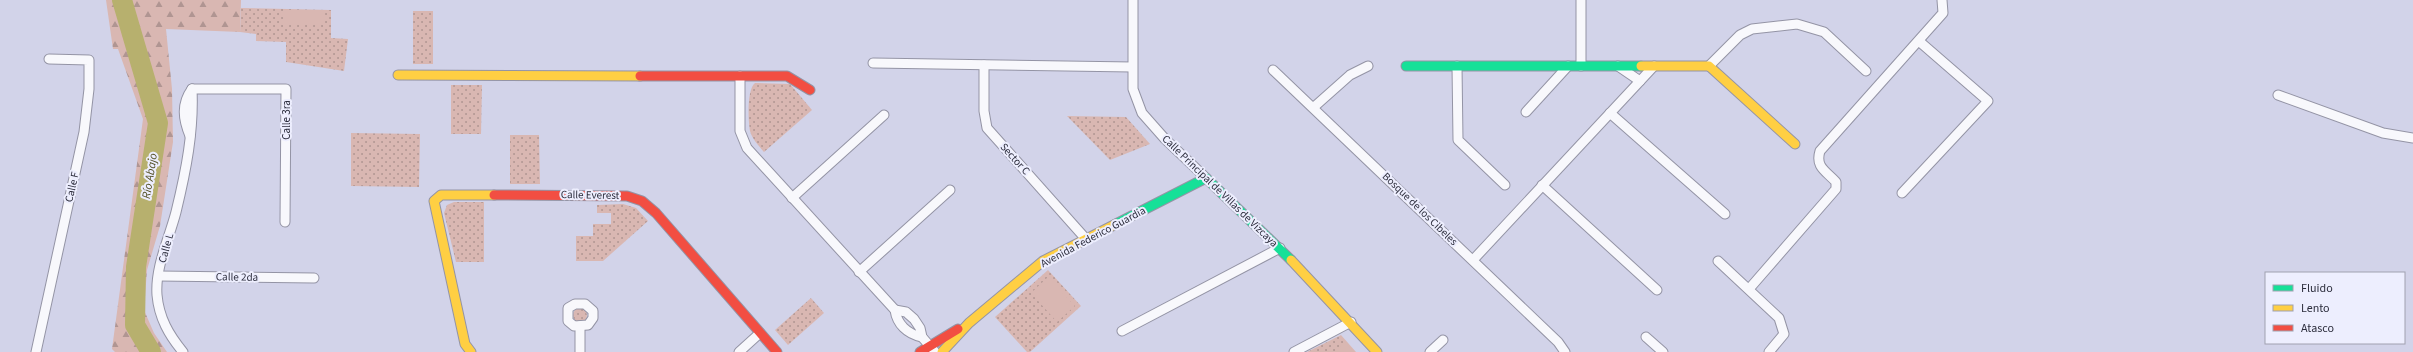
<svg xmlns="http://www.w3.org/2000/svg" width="2413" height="352" font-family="'Source Sans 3',sans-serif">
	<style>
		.grass { fill: url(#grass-dots) }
		.forest { fill: url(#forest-firs) }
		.garden { fill: #d9b7b2 }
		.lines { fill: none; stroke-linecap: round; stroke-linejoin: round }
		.river { stroke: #b7b06e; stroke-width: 20 }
		.street-casing { stroke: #9494a5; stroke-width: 11 }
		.fast-casing { stroke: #9494a5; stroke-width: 11 }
		.slow-casing { stroke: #9494a5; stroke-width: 11 }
		.jam-casing { stroke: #9494a5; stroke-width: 11 }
		.street { stroke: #f8f8fc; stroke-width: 9 }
		.fast { stroke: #16e098; stroke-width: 9 }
		.slow { stroke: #ffcf43; stroke-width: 9 }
		.jam { stroke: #f24e42; stroke-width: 9 }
		.labels { text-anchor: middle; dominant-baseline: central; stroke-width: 4; stroke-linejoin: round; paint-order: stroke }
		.street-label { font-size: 11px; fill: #2c2d3c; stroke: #edeefe }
		.water-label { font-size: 12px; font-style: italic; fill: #514e23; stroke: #edeefe }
	</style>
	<defs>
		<pattern id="grass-dots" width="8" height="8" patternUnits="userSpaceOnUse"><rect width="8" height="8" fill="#d9b7b2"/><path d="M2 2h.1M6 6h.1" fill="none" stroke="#b09592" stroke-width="1.8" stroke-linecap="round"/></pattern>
		<pattern id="forest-firs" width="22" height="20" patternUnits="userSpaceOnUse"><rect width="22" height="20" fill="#d9b7b2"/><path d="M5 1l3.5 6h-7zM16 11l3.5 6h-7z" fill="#b09592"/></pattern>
	</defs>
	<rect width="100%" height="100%" fill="#d2d3e9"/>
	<g class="grass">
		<polygon points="241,8 331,10 331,38 348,39 344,71 286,62 286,42 256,41 256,34 240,32"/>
		<rect x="413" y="11" width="20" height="53"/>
		<path d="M755 83 790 84 812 110 764 152C759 146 752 139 750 131 748 120 747 89 755 83Z"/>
		<polygon points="451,85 482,85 481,134 451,134"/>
		<polygon points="1067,116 1126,117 1150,144 1110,160"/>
		<polygon points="351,133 420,134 419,187 351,186"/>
		<polygon points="510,135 539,135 540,184 510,184"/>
		<polygon points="454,202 484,202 484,262 456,262 444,213 447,205"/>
		<polygon points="623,204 636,208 648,221 603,261 576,261 576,236 593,236 593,224 611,224 611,213 597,213 597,205"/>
		<polygon points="1048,270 1081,306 1030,352 1027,352 995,317"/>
		<polygon points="811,298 824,313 788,345 775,330"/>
		<circle cx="580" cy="315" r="7"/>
		<polygon points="1341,335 1356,352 1307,352"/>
	</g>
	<polygon class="forest" points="106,0 241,0 240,32 166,29 172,89 173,142 160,226 147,270 144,310 154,333 167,352 115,352 112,349 143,119 118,49 113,49"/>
	<g class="garden">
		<rect x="283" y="10" width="41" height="15"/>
		<polygon points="1048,277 1075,306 1057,322 1031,293"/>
		<polygon points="1345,342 1354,352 1334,352"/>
	</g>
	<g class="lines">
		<polyline class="river" points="122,0 158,123 136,267 135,325 151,352"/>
		<defs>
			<g id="street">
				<polyline points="1133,0 1133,89 1142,113 1165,139 1206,178"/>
				<polyline points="1581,0 1581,66"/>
				<polyline points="873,63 1132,67"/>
				<polyline points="984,65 984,111 987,128 1085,238"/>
				<polyline points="1457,66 1458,140 1505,185"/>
				<polyline points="1618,66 1640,81"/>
				<polyline points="1709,66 1740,35 1752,29 1797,24 1824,32 1866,71"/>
				<polyline points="1273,70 1558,342 1565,352"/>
				<path d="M740 76V131L747 148 895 310C897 324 907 334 922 337"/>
				<polyline points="192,89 286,89 285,222"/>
				<polyline points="2278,95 2383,133 2413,138"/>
				<polyline points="1314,107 1350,75 1368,66"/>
				<polyline points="1526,112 1568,66"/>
				<polyline points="1610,113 1725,214"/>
				<path d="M190 136C183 119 181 104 192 89"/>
				<polyline points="1542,185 1657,290"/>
				<polyline points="1902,193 1988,101 1920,42"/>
				<polyline points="792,198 884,115"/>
				<polyline points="1473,260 1654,66"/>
				<polyline points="1718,261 1779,318 1784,334 1769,352"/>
				<polyline points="859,272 950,190"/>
				<polyline points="159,276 314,278"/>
				<path d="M1749 289 1836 189V182C1826 171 1815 167 1820 151L1943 13 1942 0"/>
				<polygon points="575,304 585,304 593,311 593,318 588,325 574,326 568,321 568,308"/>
				<polyline points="895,310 906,312 914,319 920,328 922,337 935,352"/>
				<polyline points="580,326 580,352"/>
				<polyline points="1122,331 1280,248"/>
				<polyline points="1646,337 1663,352"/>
				<polyline points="36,352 84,132 89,89 89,60 49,59"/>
				<path d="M183 352C169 335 159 318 157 295 155 267 169 239 176 212 186 171 194 131 192 89"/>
				<polyline points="739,352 760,333"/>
				<polyline points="1294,352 1351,322"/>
				<polyline points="1430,352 1443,340"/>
			</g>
			<g id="fast">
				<polyline points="1406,66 1641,66"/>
				<polyline points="1116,224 1206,178 1291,260"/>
			</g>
			<g id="slow">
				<polyline points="1641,66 1709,66 1795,144"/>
				<polyline points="398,75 640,76"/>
				<polyline points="1291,260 1377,352"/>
				<polyline points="471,352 465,344 434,201 441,195 494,195"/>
				<polyline points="942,352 969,323 1043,261 1116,224"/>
			</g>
			<g id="jam">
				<polyline points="640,76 787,76 810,90"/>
				<polyline points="494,195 627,196 642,201 656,213 777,352"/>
				<polyline points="920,352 958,329"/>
			</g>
		</defs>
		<use href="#street" class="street-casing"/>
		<use href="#fast" class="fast-casing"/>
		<use href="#slow" class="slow-casing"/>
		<use href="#jam" class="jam-casing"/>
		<use href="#street" class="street"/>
		<use href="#fast" class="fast"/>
		<use href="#slow" class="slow"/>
		<use href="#jam" class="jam"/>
	</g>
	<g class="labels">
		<g class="street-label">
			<text transform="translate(286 120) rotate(-90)">Calle 3ra</text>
			<text transform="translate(1015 159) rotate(48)">Sector C</text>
			<text transform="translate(72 187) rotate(-77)">Calle F</text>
			<text transform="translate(1220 191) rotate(44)">Calle Principal de Villas de Vizcaya</text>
			<text transform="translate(590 195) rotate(1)">Calle Everest</text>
			<text transform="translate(1420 209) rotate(44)">Bosque de los Cibeles</text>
			<text transform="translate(1093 237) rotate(-28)">Avenida Federico Guardia</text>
			<text transform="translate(166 248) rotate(-74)">Calle L</text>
			<text transform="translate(237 277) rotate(1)">Calle 2da</text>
		</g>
		<g class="water-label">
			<text transform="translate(150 176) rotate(-81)">Río Abajo</text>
		</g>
	</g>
	<rect x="2265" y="272" width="140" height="72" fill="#edeefe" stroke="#a0a1b0"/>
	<rect x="2273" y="285" width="20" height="6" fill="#16e098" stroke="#a0a1b0"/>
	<text x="2301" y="292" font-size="12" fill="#2c2d3c">Fluido</text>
	<rect x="2273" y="305" width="20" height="6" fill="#ffcf43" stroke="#a0a1b0"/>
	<text x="2301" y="312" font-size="12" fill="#2c2d3c">Lento</text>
	<rect x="2273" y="325" width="20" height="6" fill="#f24e42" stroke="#a0a1b0"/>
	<text x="2301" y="332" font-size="12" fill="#2c2d3c">Atasco</text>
</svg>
